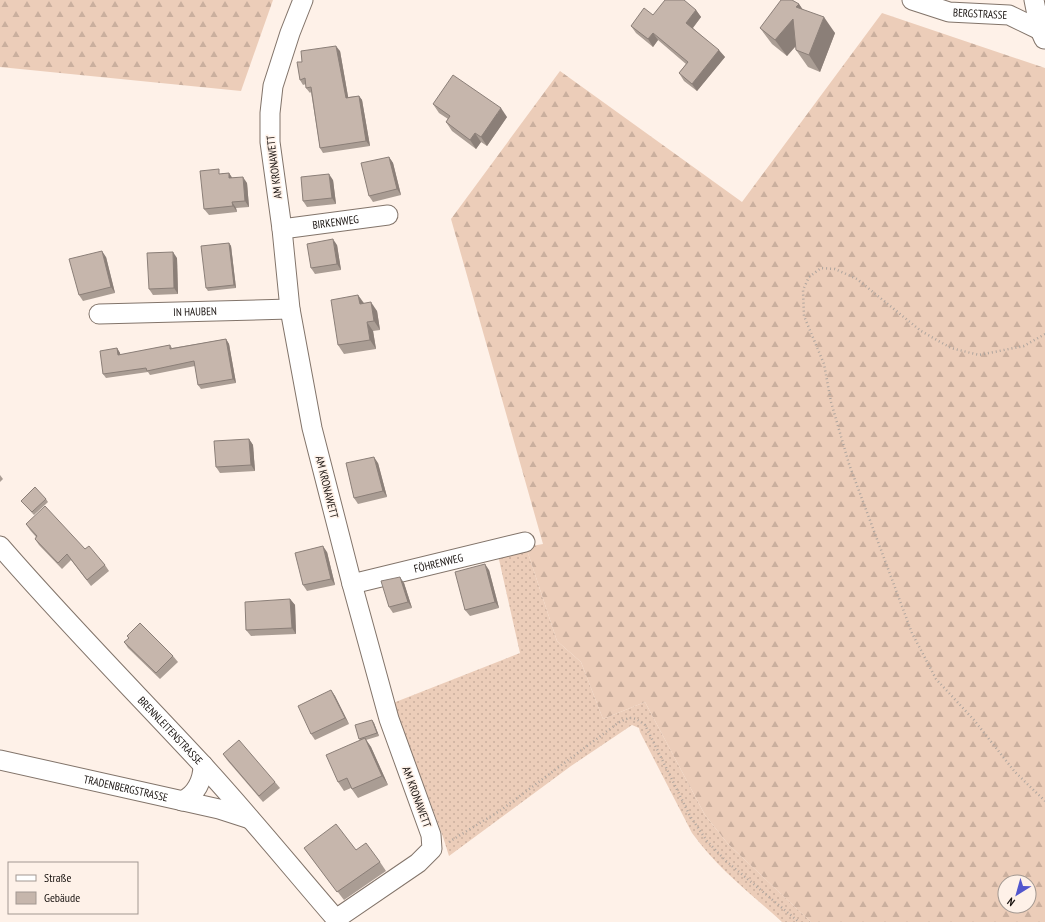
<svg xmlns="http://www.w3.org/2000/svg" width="1045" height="922" font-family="'PT Sans Narrow',sans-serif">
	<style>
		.grass { fill: url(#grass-dots) }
		.forest { fill: url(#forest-firs); fill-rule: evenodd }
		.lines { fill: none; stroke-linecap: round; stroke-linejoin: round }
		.street-casing { stroke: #82746a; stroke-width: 21 }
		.path { stroke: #afa59e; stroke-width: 2.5; stroke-dasharray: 1 3; stroke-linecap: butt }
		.street { stroke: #fff; stroke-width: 19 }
		.wall { fill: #aa9d94 }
		.shaded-wall { fill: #8b7f78 }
		.building { fill: #c6b6ac; stroke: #8b7f78 }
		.labels { text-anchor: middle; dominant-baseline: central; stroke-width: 3; stroke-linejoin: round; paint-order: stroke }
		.street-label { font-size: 11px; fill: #18120f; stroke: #fef1e8 }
	</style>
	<defs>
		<pattern id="grass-dots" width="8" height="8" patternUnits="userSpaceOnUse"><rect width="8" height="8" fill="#eccdb9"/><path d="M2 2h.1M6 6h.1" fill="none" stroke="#caaf9e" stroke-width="1.8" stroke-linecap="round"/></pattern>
		<pattern id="forest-firs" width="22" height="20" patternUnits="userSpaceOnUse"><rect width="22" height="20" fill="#eccdb9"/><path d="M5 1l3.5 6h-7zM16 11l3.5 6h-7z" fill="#caaf9e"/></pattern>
	</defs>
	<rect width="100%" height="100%" fill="#fef1e8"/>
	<path class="grass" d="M526 547 557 641 581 662 603 719 645 702 705 815 728 844 811 922H782C751 894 716 867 692 833L640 732 639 728 632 725 571 766 449 856 443 837 393 703 520 653 498 555Z"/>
	<g class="forest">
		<polygon points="0,0 273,0 241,91 0,67"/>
		<path d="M882 13 1045 68V922H811L728 844 705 815 645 702 603 719 581 662 557 641 526 547 543 544 451 219 560 71 742 202ZM1005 882H1029V906H1005Z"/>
	</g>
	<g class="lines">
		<defs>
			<g id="street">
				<path id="s1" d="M912 0 949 12 1009 15 1040 30"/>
				<polyline points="1034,0 1040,30 1044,39"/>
				<path id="s2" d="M282 229 388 215"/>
				<path id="s3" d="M99 314 290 309"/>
				<path id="s4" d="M0 546C65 621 134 691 201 763 248 814 291 867 336 919L418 863 432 849 431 835 389 719 352 584 312 428 290 309 282 229 270 142V113L273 86 290 33 303 0"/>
				<path id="s5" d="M352 584 525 542"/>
				<path id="s6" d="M0 760 219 809 250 819"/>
				<path d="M182 801C196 795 203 780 203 765"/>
			</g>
		</defs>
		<use href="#street" class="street-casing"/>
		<g class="path">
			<polyline points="1045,334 1024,346 979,355 951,348 921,331 857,279 835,269 821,268 809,277 803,290 804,316 824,364 831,402 849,464 912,633 936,679 974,720 1015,772 1045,801"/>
			<path d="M449 842 501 810 618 723C631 716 633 716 645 725L690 816 707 841 726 861 799 922"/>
		</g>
		<use href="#street" class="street"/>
	</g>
	<g class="wall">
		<polygon points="799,4 802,9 835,33 820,72 808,67 796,50 796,46 787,56 772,44 760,28"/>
		<polygon points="696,10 701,17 693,28 725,57 697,91 684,81 679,73 686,64 658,40 653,47 636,33 631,26 653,15"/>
		<polygon points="340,51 348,97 359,96 362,100 370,146 323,153 320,148 311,92 310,93 306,88 306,84 303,85 300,80 302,62"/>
		<polygon points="433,104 507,117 487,146 481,142 476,149 452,131 446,122 448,119 439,113"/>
		<polygon points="389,157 393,163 401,195 373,202 369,196"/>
		<polygon points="222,173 229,173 232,178 247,183 249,207 236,208 237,212 209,215 204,209"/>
		<polygon points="333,180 336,204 307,207 303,201"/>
		<polygon points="229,243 231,246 236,288 208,291 206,288"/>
		<polygon points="337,245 341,270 315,274 311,268"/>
		<polygon points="106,257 115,293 83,301 79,295"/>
		<polygon points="177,258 178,294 153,295 149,289"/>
		<polygon points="358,295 364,303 377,311 380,330 373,331 376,349 344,354 338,345"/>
		<polygon points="226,339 229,344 236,383 201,389 198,385 195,366 150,375 148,372 106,378 103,374 117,348 120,353 120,355 170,345 172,348"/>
		<polygon points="249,439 253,445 255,471 220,473 216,467"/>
		<polygon points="378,463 387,497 358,504 354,498"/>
		<polygon points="0,475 3,479 0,482"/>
		<polygon points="46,499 48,502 34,515 21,501"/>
		<polygon points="26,524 85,549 105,565 109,571 91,586 71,560 62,569 39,545 35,539 36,537 30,530"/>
		<polygon points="327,552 335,585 307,591 303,585"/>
		<polygon points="489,570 499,608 470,616 465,610"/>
		<polygon points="404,583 412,608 393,613 389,607"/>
		<polygon points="290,599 295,605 296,634 251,636 246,630"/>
		<polygon points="124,642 173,656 178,662 160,679 128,648"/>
		<polygon points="331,690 335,696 349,724 315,740 311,734"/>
		<polygon points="372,720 374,723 379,736 366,740 371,747 388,785 358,798 351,788 344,791 338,782 360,740 359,739"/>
		<polygon points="223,754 275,782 280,788 263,802 227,760"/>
		<polygon points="304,848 356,850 380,862 386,871 344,900"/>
	</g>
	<g class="shaded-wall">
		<polygon points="799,4 810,20 796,7"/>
		<polygon points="696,10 701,17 691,30 686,23"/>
		<polygon points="824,17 835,33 820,72 809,55"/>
		<polygon points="793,19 805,35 787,56 775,40"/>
		<polygon points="653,33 658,40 653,47 648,39"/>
		<polygon points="336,46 340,51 349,102 346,98"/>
		<polygon points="719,50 725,57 697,91 692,84"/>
		<polygon points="359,96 362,100 370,146 366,141"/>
		<polygon points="501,108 507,117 487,146 481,137"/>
		<polygon points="475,133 481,142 476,149 470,140"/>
		<polygon points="389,157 393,163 401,195 397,189"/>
		<polygon points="229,173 233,179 229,178"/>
		<polygon points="329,174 333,180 336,204 332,198"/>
		<polygon points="243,177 247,183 249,207 245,201"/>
		<polygon points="232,202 236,208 237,212 233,206"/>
		<polygon points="333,239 337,245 341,270 337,264"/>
		<polygon points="229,243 231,246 236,288 234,285"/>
		<polygon points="102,251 106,257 115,293 111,287"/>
		<polygon points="173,252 177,258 178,294 174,288"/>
		<polygon points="358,295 364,304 360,304"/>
		<polygon points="371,302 377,311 380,330 374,321"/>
		<polygon points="367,322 373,331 376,349 370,340"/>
		<polygon points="226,339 229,344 236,383 233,379"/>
		<polygon points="117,348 120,353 121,359 118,355"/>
		<polygon points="249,439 253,445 255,471 251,465"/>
		<polygon points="374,457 378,463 387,497 383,491"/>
		<polygon points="323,546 327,552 335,585 331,579"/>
		<polygon points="485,564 489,570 499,608 495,602"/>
		<polygon points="400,577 404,583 412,608 408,602"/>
		<polygon points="290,599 295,605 296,634 292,628"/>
		<polygon points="331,690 335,696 349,724 345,718"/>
		<polygon points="372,720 374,723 379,736 377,733"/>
		<polygon points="365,738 371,747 388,785 382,776"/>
	</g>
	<g class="building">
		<polygon points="665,0 684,0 696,10 686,23 719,50 692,84 679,73 688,62 653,33 648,39 631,26 644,8 653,15"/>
		<polygon points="781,0 792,0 799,4 796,7 824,17 809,55 796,50 793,19 775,40 760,28"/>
		<polygon points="336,46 346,98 359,96 366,141 320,148 311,87 306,88 305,78 300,80 297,62 302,62 301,51"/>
		<polygon points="453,75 501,108 481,137 475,133 470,140 446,122 450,116 433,104"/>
		<polygon points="389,157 397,189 369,196 361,163"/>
		<polygon points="219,169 219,174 229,173 229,178 243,177 245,201 232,202 233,206 204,209 200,171"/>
		<polygon points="329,174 332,198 303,201 301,177"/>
		<polygon points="333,239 337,264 311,268 307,244"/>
		<polygon points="229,243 234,285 206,288 201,246"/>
		<polygon points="102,251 111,287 79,295 69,259"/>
		<polygon points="173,252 174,288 149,289 147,253"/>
		<polygon points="358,295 360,304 371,302 374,321 367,322 370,340 338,345 331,300"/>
		<polygon points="226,339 233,379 198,385 194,361 147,371 146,368 103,374 100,351 117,348 118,355 170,345 170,349"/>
		<polygon points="249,439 251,465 216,467 214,441"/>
		<polygon points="374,457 383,491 354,498 346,463"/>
		<polygon points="35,487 46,499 32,512 21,501"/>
		<polygon points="45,506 85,549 89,546 105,565 87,580 67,554 58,563 35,539 37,536 26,524"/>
		<polygon points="323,546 331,579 303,585 295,553"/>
		<polygon points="485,564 495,602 465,610 455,572"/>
		<polygon points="400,577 408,602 389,607 381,581"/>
		<polygon points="290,599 292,628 246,630 245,602"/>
		<polygon points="140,623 173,656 156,673 124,642 129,638 127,636"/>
		<polygon points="331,690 345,718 311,734 298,706"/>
		<polygon points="372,720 377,733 359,739 355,725"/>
		<polygon points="365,738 382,776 352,789 347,778 338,782 326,755"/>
		<polygon points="239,740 275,782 259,796 223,754"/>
		<polygon points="336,824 356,850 366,843 380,862 337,892 304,848"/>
	</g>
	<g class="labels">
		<g class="street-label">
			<text stroke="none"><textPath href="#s1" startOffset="70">BERGSTRASSE</textPath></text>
			<text transform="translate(274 167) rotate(-97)">AM KRONAWETT</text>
			<text stroke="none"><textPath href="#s2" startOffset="54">BIRKENWEG</textPath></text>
			<text stroke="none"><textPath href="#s3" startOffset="96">IN HAUBEN</textPath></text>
			<text transform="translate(327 487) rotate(76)">AM KRONAWETT</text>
			<text stroke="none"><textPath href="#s5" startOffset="89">FÖHRENWEG</textPath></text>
			<text stroke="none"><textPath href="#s4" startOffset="251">BRENNLEITENSTRASSE</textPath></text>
			<text stroke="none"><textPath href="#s6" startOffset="129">TRADENBERGSTRASSE</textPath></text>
			<text transform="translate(417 797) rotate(70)">AM KRONAWETT</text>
		</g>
	</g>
	<rect x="8" y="862" width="130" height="52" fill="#fef1e8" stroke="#a29891"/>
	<rect x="16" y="875" width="20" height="6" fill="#ffffff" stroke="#a29891"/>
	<text x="44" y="882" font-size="12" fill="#18120f">Straße</text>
	<rect x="16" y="892" width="20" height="12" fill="#c6b6ac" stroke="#a29891"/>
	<text x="44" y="902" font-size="12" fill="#18120f">Gebäude</text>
	<g transform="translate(1017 894) rotate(217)"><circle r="19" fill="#fef1e8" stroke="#a29891"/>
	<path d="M0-3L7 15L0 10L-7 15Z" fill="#5256cd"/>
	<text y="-6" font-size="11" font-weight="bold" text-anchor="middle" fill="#18120f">N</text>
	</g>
</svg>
